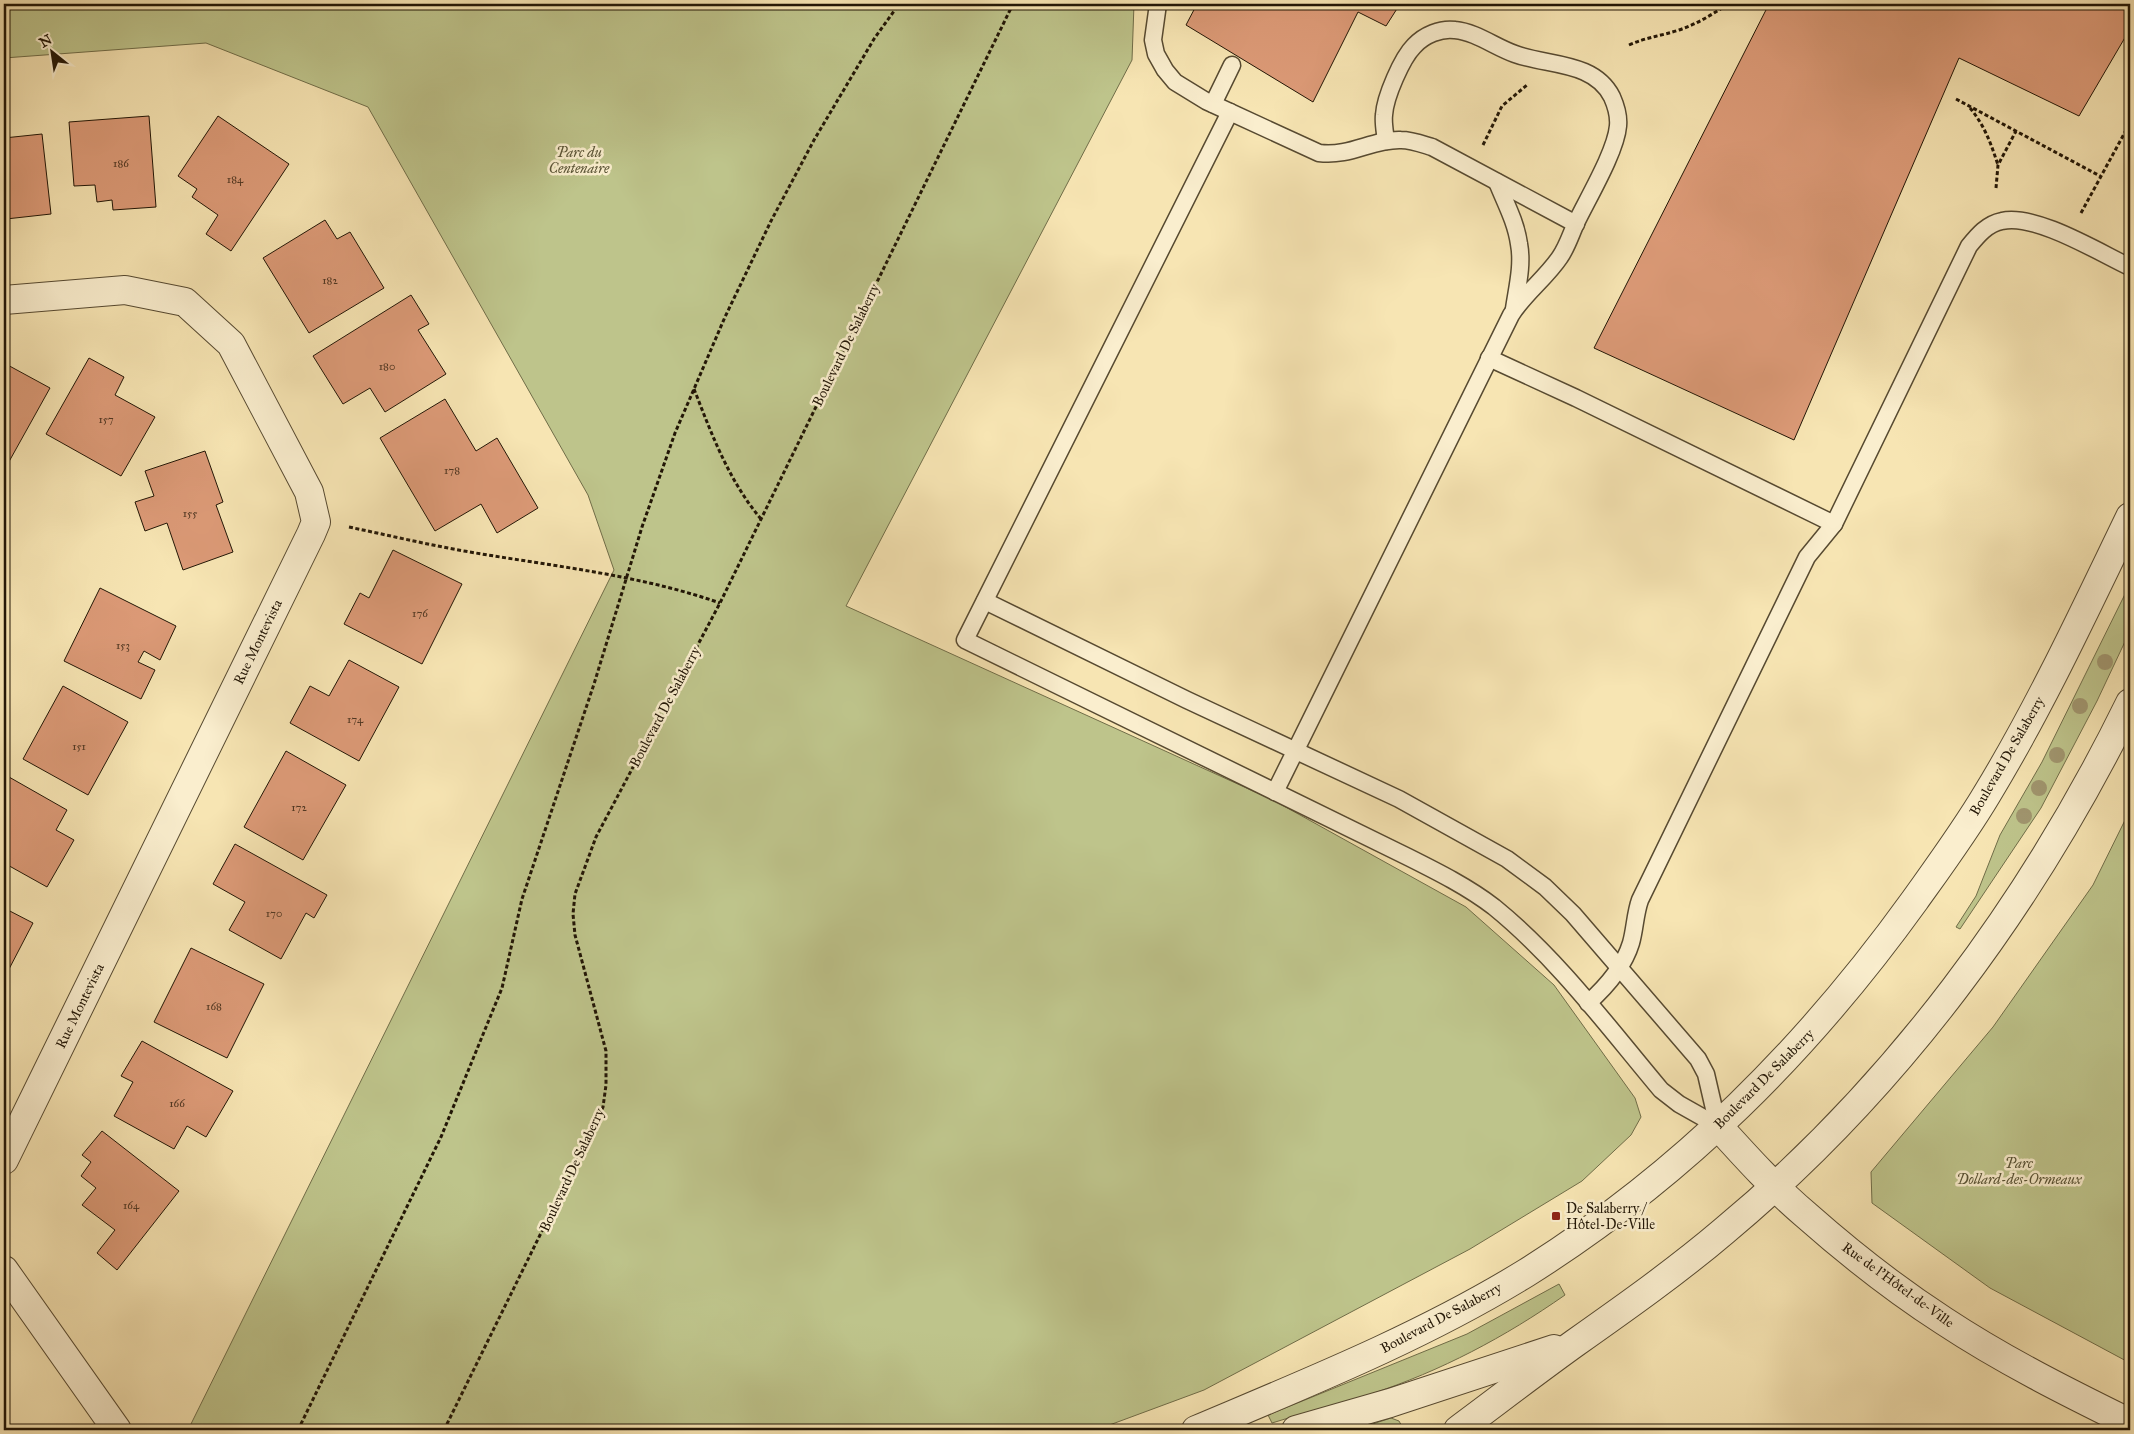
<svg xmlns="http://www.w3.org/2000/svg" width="2134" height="1434" font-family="'IM FELL Great Primer',serif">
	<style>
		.green { fill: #bec48b; stroke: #706d48 }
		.building { fill: #dc9a77; stroke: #221606 }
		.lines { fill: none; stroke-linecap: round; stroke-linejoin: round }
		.service-casing { stroke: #574a31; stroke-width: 19 }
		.minor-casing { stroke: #574a31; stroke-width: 30 }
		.tertiary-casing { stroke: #574a31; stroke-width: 30 }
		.path { stroke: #221606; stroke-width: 3; stroke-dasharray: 4 2.5; stroke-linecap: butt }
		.service { stroke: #faeece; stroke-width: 16 }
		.minor { stroke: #faeece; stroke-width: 28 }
		.tertiary { stroke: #faeece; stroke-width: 28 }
		.tree { fill: #a0956e }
		.poi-dot { fill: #8f2418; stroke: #faeece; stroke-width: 2 }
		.labels { text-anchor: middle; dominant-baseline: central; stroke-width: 5; stroke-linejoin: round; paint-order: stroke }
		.number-label { font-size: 11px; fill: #503722 }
		.park-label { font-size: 14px; font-style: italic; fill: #595335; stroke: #faeece }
		.street-label { font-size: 14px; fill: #221606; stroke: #faeece }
		.poi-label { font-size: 14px; fill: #221606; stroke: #faeece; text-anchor: start }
	</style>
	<rect width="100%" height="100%" fill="#f7e5b3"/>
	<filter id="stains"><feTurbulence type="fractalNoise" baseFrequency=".004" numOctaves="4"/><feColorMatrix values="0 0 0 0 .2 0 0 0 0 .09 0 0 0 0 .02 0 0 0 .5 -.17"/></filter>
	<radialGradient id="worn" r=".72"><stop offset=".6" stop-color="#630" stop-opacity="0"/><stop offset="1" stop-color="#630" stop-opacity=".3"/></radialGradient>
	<g class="green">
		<polygon points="4,4 1134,4 1132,60 846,606 1273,800 1466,907 1554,985 1635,1098 1641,1117 1631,1135 1582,1181 1470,1249 1204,1390 1096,1430 188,1430 614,570 588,495 368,107 206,43 4,58"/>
		<polygon points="2130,584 2130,631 2097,701 2041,808 1960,929 1956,927 1976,896 2000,835 2042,762"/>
		<polygon points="2130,810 2130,1363 1990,1288 1872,1203 1871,1172 1993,1027 2093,885"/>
		<path d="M1559 1284 1565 1295C1505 1337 1441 1371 1371 1394 1339 1405 1305 1412 1272 1423L1268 1415 1467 1334Z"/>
		<polygon points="1391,1418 1399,1421 1404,1430 1354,1430"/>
	</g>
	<g class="building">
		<polygon points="1197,4 1400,4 1386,26 1358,12 1313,102 1186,25"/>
		<polygon points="1769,4 2130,4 2130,29 2079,116 1959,58 1794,440 1594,348"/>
		<polygon points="149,116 156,207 113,210 112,200 97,202 95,185 74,186 69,122"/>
		<polygon points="218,116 289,164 231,251 206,234 218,215 192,197 197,189 178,176"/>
		<polygon points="42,134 51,214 6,219 4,196 4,138"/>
		<polygon points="325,220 337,239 350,232 384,288 309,333 263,258"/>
		<polygon points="411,295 429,324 418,330 446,374 385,412 370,388 343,404 313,356"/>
		<polygon points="89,358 124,377 115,395 155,417 121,476 46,434"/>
		<polygon points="4,363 50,388 6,467 4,466"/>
		<polygon points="445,399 476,451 497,438 538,508 497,533 481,504 435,531 380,438"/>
		<polygon points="205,451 223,502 216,505 233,552 183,570 167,523 145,531 135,502 154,496 145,471"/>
		<polygon points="393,550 462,584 422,664 344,624 360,593 369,598"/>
		<polygon points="100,588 176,626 160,660 144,651 138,662 155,670 141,699 64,661"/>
		<polygon points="349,660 399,687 359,761 290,723 310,686 329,696"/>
		<polygon points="63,686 128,722 88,795 23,759"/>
		<polygon points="286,751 346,785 303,860 244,827"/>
		<polygon points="9,777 67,810 56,830 74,840 47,887 4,863 4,786"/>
		<polygon points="235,844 327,895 314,918 306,913 281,959 229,930 245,902 213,884"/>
		<polygon points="4,908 33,923 8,971 4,968"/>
		<polygon points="191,948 264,984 227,1058 154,1022"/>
		<polygon points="142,1041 233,1091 206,1137 187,1126 174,1149 114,1116 133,1082 121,1076"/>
		<polygon points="102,1131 179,1191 117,1270 97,1253 115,1230 82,1205 96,1188 81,1176 91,1162 82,1155"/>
	</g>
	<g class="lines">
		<defs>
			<g id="service">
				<path d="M1158 4 1153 40 1156 54 1165 70 1175 82 1206 101 1319 153C1351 157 1372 139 1401 140 1411 140 1422 144 1432 147L1576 224"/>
				<polyline points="1213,104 1232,65"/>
				<path d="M1230 112 965 640 1408 857C1438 872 1468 887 1494 907 1558 959 1608 1027 1661 1090L1679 1104 1718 1126"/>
				<path d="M1497 182C1505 202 1516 222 1519 244 1523 265 1517 288 1514 309"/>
				<polyline points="1489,358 1576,398 1834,524"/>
				<polyline points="985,601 1187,700 1399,799 1507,859 1545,887 1573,914 1698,1059 1706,1074 1718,1126"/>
				<path d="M1275 792 1511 315C1524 294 1546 278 1560 257 1567 247 1571 234 1576 223 1588 198 1616 151 1618 126 1619 116 1616 106 1612 97 1594 61 1547 66 1515 54 1495 47 1476 32 1455 30 1441 28 1424 35 1414 46 1402 58 1385 97 1384 115 1383 123 1385 132 1386 141"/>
				<path d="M1588 1003C1606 987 1624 966 1631 943 1635 929 1635 914 1640 900L1807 557 1834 524 1969 246C1978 235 1987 224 2002 221 2035 213 2100 253 2130 267"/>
			</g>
			<g id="minor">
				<polyline points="4,300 125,290 185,302 231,344 309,492 316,522 311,534 4,1160"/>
				<path d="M1718 1126C1746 1157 1774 1188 1806 1215 1849 1253 1896 1290 1944 1321 2003 1360 2067 1392 2130 1423"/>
				<polyline points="4,1270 117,1430"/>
			</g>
			<g id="tertiary">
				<path d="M1196 1430C1307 1383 1422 1337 1526 1273 1682 1175 1807 1050 1915 900 1940 865 1965 831 1987 794 2041 705 2085 610 2130 517"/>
				<polyline points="1296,1430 1390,1403 1554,1349"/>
				<path d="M1458 1430C1497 1401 1536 1371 1575 1343 1626 1307 1677 1271 1724 1231 1896 1088 2032 903 2130 703"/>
			</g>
		</defs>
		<use href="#service" class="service-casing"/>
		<use href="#minor" class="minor-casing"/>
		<use href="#tertiary" class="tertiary-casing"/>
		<g class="path">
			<path d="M1629 45C1647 37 1661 36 1679 30 1697 24 1713 14 1728 4"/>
			<polyline points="1956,99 2100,176"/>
			<path d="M1970 108C1985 126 1991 144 1998 165"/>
			<polyline points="1483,145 1502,106 1527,85"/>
			<polyline points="1996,188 1998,165 2016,131"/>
			<polyline points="2081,213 2130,123"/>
			<path d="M694 389C712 435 729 481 761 519"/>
			<path d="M349 527C387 535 425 544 464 551 550 566 637 574 720 603"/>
			<polyline points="298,1430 441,1137 502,988 522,899 594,684 642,527 675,433 694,389 725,317 771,221 814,140 874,39 899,4"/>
			<polyline points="444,1430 603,1107 606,1085 606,1051 575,935 573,914 575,894 596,837 720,603 1013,4"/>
		</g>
		<use href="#service" class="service"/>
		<use href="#minor" class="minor"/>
		<use href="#tertiary" class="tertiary"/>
	</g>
	<g class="tree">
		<circle cx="2105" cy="662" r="8"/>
		<circle cx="2080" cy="706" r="8"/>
		<circle cx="2057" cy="755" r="8"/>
		<circle cx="2039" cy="788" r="8"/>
		<circle cx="2024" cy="816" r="8"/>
	</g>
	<rect class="poi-dot" x="1551" y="1211" width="10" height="10" rx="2.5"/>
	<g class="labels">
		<g class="number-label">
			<text x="121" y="163">186</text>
			<text x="235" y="179">184</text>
			<text x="330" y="280">182</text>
			<text x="387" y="366">180</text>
			<text x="106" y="419">157</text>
			<text x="452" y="470">178</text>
			<text x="190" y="513">155</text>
			<text x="420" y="613">176</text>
			<text x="123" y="645">153</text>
			<text x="355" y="719">174</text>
			<text x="79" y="746">151</text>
			<text x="299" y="807">172</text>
			<text x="274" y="913">170</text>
			<text x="214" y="1006">168</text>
			<text x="177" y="1103">166</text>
			<text x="131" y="1205">164</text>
		</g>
		<g class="park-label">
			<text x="579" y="152">Parc du<tspan x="579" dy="16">Centenaire</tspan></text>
			<text x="2019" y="1163">Parc<tspan x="2019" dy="16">Dollard-des-Ormeaux</tspan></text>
		</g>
		<g class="street-label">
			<text transform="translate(846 345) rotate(-64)">Boulevard De Salaberry</text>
			<text transform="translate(258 642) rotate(-64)">Rue Montevista</text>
			<text transform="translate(665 707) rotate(-62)">Boulevard De Salaberry</text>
			<text transform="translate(2007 756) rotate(-60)">Boulevard De Salaberry</text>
			<text transform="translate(80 1006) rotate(-64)">Rue Montevista</text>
			<text transform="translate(1764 1079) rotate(-45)">Boulevard De Salaberry</text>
			<text transform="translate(572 1170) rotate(-65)">Boulevard De Salaberry</text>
			<text transform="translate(1898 1285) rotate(36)">Rue de l'Hôtel-de-Ville</text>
			<text transform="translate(1441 1318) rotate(-28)">Boulevard De Salaberry</text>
		</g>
		<g class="poi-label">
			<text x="1566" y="1208">De Salaberry /<tspan x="1566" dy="16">Hôtel-De-Ville</tspan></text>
		</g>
	</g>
	<rect width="2134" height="1434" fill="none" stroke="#f7e5b3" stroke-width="20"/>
	<rect x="5" y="5" width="2124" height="1424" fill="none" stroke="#221606" stroke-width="2.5"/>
	<rect x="10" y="10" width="2114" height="1414" fill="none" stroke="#221606"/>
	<g transform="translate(52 52) rotate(330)" stroke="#faeece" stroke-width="4" paint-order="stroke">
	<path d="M0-4L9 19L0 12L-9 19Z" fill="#221606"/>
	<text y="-8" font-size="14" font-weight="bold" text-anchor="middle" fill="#221606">N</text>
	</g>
	<rect width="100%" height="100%" filter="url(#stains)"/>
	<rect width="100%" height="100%" fill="url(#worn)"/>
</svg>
